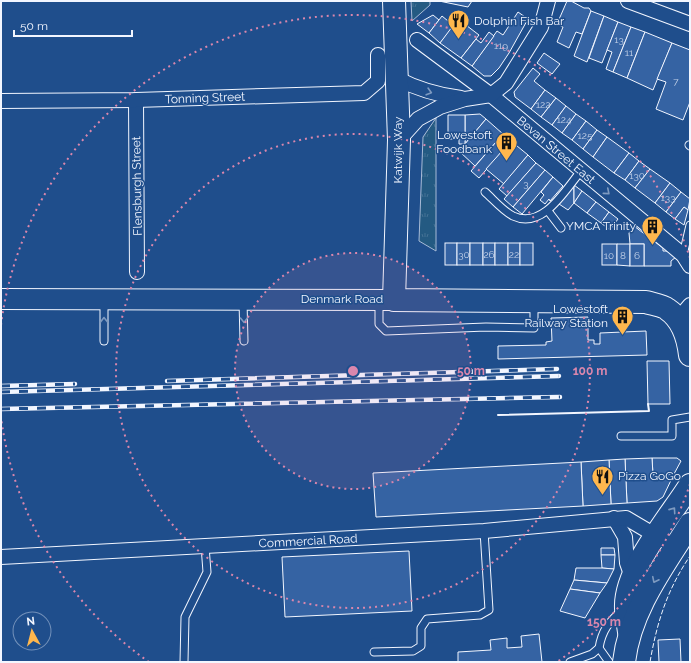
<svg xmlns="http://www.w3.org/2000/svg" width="691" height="663" font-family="Raleway,sans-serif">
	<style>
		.grass { fill: url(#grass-tufts); stroke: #a8bbd7 }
		.building { fill: #3563a3; stroke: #f2f6ff }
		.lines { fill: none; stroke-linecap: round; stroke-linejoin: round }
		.lane-casing { stroke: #f2f6ff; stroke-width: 9 }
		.street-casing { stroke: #f2f6ff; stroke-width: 16 }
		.secondary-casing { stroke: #f2f6ff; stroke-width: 22 }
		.highway-casing { stroke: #f2f6ff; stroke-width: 24 }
		.lane { stroke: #1f4e8c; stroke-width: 7 }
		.street { stroke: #1f4e8c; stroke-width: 14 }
		.secondary { stroke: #1f4e8c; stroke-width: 20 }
		.highway { stroke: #1f4e8c; stroke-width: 22 }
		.rail-casing { stroke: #f2f6ff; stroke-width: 4.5 }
		.rail { stroke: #1f4e8c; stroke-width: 3; stroke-dasharray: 9; stroke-linecap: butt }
		.fence { stroke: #f2f6ff; stroke-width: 1; stroke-dasharray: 5 2; stroke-linecap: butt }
		.wall { stroke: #f2f6ff; stroke-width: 2 }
		.oneway { stroke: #7e9ac0 }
		.ring { fill: none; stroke: #da87ad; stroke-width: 2; stroke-dasharray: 2 4 }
		.labels { text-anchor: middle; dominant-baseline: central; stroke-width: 3; stroke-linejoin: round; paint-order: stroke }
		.number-label { font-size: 10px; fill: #c3d1e8 }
		.poi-label { font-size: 12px; fill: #f2f6ff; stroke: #1f4e8c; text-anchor: end }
		.street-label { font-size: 12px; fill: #f2f6ff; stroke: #1f4e8c }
		.centre { fill: #da87ad; stroke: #1f4e8c; stroke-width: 2 }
		.ring-label { font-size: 12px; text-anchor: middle; font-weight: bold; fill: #da87ad; stroke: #1f4e8c; stroke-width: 3; stroke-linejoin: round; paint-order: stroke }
	</style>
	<defs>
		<pattern id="grass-tufts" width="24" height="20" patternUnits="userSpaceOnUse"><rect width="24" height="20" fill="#245a82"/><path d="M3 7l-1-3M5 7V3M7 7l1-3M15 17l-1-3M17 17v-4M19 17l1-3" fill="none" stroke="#447295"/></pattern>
	</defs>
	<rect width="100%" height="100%" fill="#1f4e8c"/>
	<g class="grass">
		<polygon points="411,1 430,1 430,5 412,21"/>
		<polygon points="436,118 436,251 419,241 423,137"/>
	</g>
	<g class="building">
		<polygon points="439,1 472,1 468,7"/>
		<polygon points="567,1 571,1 584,8 589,8 591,11 582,34 576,32 569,48 557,42 563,27 557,24"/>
		<polygon points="591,11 604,16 587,62 574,56"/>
		<polygon points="518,12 528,19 509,53 499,68 491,76 484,76 472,66 497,31 503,35"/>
		<polygon points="433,15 439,20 429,33 417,24"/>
		<polygon points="442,16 454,26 440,43 429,33"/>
		<polygon points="604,16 618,22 602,63 589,58"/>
		<polygon points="458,19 479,35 461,58 440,43"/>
		<polygon points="618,22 631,27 613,72 606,69 612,52 607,50"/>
		<polygon points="631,27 645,32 627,78 613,72"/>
		<polygon points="489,32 494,36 472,66 461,58 476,39 481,43"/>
		<polygon points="645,32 672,43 653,90 627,78"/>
		<polygon points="672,43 690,50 690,102 683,120 656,109 666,82 657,79"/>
		<polygon points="544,53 560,64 552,74 537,63"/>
		<polygon points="533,68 540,74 534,81 545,90 531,109 515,97 514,92"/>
		<polygon points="545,90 556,98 541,117 531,109"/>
		<polygon points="556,98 566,106 552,125 541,117"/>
		<polygon points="566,106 576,114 562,133 552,125"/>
		<polygon points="480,114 486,119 465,144 465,115"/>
		<polygon points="576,114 586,121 572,140 562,133"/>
		<polygon points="448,115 465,115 465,144 459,144 459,139 448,139"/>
		<polygon points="486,119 503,134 475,166 459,151"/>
		<polygon points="586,121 597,130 583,149 572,140"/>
		<polygon points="597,130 607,137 593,157 583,149"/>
		<polygon points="503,134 511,141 479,178 471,171"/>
		<polygon points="607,137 629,153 614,173 593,157"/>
		<polygon points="511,141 528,155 504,184 486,169"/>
		<polygon points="629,153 639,161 625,180 614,173"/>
		<polygon points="528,155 536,163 507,196 499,189"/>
		<polygon points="639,161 650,169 635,188 625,180"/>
		<polygon points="536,163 545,170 513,207 504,199"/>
		<polygon points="650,169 670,183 655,203 635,188"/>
		<polygon points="545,170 553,177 522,214 513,207"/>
		<polygon points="553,177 563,186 550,201 549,199 545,204 540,200 544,195 541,192"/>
		<polygon points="670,183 681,192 666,212 655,203"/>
		<polygon points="574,185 574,203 568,210 559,204"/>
		<polygon points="574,185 582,191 574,203"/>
		<polygon points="582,191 596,202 587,213 574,203"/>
		<polygon points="681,192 690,199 688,210 684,207 675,219 666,212"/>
		<polygon points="596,202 609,212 601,223 587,213"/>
		<polygon points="684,207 688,210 684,225 675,219"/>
		<polygon points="609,212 618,219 610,230 601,223"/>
		<polygon points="634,226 663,248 663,251 672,251 676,257 671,261 671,266 644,266 644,244 630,244 629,233"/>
		<rect x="445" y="243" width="12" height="22"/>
		<rect x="457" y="243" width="13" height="22"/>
		<rect x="470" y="243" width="13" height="22"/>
		<rect x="483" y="243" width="12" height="22"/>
		<rect x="495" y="243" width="13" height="22"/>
		<rect x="508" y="243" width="12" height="22"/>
		<rect x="520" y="243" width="13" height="22"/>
		<rect x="602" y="244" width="15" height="21"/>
		<polygon points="617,244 630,244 630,266 617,265"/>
		<rect x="630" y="244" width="14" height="22"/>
		<polygon points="588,317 588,340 594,340 594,344 600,344 600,333 646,331 647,355 498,359 498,346 546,345 546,342 552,341 551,318"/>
		<polygon points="647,361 669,361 670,404 648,404"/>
		<polygon points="652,458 677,458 681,461 674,474 653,475"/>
		<polygon points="652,458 653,475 674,474 663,497 657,501 627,503 625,459"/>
		<polygon points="625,459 627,503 611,504 609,460"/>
		<polygon points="609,460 611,504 583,506 581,462"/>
		<polygon points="581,462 583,506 376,517 373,473"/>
		<polygon points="601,548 614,548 615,555 601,555"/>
		<polygon points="409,551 412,611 285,617 282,557"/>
		<polygon points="601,555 615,555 614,569 602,568"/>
		<polygon points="576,568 602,568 614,569 607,583 574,580"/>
		<polygon points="574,580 607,583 600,593 570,589"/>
		<polygon points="570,589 600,593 585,618 560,611"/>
		<polygon points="539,634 542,662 458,662 458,652 491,650 490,640 507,638 507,648 522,647 521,636"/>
		<polygon points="680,639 681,662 659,662 658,640"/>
	</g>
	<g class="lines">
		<defs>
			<g id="lane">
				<polyline points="689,145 690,146"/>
				<path d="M485 192C493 199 503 211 513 216 543 230 565 190 581 171"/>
				<polyline points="548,211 561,228"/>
				<polyline points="683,255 690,225"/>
				<polyline points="104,300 104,341"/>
				<polyline points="243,301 244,341"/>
				<polyline points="379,301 379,324 386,331 486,327 534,328 534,304"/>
				<polyline points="621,436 672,436 672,420 690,417"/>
				<polyline points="374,652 413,651 421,646 421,628 427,619 480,615 489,610 484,531"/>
				<polyline points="184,662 185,617 207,572 205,546"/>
				<polyline points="570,662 592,654 599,648"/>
				<path d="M609 662 599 648C602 630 609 622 622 610"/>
			</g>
			<g id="street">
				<polyline points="628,1 690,24"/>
				<polyline points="417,40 491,95 683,255 690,266"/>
				<path d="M396 78C417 89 437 95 461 98"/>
				<polyline points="136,100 137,272"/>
				<polyline points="1,101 136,100 364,93 378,81 378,55"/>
				<polyline points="399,140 418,119 440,107 465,99 491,95 506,83 541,27 548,1"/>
				<polyline points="678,319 690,305"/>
				<polyline points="614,518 625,537 627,563 632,577"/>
				<polyline points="1,557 484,531 626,518 675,547"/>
			</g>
			<polyline id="secondary" points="1,299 394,300"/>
			<g id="highway">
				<path d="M394 1 399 140 394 300 646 302C652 304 662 305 667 309 682 319 688 338 690 355"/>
				<path d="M629 632C628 624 626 616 626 608 624 570 670 517 690 485"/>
				<path d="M624 662C630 610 663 567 690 524"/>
			</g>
		</defs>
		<use href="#lane" class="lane-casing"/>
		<use href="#street" class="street-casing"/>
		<use href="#secondary" class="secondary-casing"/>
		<use href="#highway" class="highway-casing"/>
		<use href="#lane" class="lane"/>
		<use href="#street" class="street"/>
		<use href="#secondary" class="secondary"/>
		<use href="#highway" class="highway"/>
		<defs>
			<g id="rail">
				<polyline points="167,381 557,369"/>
				<polyline points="1,386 75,384"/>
				<polyline points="1,392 559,376"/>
				<polyline points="1,409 560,397"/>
			</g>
		</defs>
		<use href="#rail" class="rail-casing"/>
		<use href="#rail" class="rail"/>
		<path class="fence" d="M650 662C657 622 667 590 690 556"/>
		<polyline class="wall" points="498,415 649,411 648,404"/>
	</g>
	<defs><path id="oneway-chevron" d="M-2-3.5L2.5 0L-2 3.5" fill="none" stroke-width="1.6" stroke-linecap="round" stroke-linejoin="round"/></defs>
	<g class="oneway">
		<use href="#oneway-chevron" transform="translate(429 92) rotate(16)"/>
		<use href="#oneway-chevron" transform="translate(607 192) rotate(40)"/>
		<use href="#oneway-chevron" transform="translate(104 320) rotate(-91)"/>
		<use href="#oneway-chevron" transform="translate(244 320) rotate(89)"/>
		<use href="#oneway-chevron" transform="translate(673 510) rotate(-55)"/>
		<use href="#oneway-chevron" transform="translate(655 580) rotate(116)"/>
	</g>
	<circle cx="353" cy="371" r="118" fill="#da87ad" fill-opacity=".12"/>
	<g class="ring">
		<circle cx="353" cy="371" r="118"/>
		<circle cx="353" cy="371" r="237"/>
		<path d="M690 484A355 355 0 0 1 557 662M149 662A355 355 0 0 1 1 417M1 325A355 355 0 0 1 690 258"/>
	</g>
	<defs>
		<symbol id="restaurant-pin" viewBox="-11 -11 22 30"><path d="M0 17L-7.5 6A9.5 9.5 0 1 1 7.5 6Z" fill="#ffb74d" stroke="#1f4e8c"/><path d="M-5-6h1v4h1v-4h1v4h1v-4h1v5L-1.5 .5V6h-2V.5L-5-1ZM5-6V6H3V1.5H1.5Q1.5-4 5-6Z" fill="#111"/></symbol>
		<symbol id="building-pin" viewBox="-11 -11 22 30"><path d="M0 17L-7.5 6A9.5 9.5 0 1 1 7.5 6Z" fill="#ffb74d" stroke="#1f4e8c"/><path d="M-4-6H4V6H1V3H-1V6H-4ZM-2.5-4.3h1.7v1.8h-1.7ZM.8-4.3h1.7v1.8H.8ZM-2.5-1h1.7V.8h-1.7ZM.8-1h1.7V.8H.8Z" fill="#111"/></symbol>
	</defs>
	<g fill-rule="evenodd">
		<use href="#restaurant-pin" x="446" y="8" width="25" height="34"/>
		<use href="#building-pin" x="494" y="130" width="25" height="34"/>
		<use href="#building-pin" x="640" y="214" width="25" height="34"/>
		<use href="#building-pin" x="610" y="304" width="25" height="34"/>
		<use href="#restaurant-pin" x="590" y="464" width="25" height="34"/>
	</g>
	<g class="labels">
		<g class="number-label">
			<text x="619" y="39">13</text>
			<text x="501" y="45">119</text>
			<text x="629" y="52">11</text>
			<text x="676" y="81">7</text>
			<text x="543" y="104">122</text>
			<text x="564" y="119">124</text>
			<text x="585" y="135">125</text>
			<text x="637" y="175">130</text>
			<text x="526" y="183">3</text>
			<text x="668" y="197">133</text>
			<text x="464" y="254">30</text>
			<text x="489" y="254">26</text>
			<text x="514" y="254">22</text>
			<text x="609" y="255">10</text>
			<text x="623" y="255">8</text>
			<text x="637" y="255">6</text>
		</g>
		<g class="poi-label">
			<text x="474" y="21" text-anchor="start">Dolphin Fish Bar</text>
			<text x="492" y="135">Lowestoft<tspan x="492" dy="14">Foodbank</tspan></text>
			<text x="636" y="226">YMCA Trinity</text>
			<text x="608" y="309">Lowestoft<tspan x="608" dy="14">Railway Station</tspan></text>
			<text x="618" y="476" text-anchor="start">Pizza GoGo</text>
		</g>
		<g class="street-label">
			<text transform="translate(205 98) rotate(-2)">Tonning Street</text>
			<text transform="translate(398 150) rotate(-90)">Katwijk Way</text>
			<text transform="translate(556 150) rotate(40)">Bevan Street East</text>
			<text transform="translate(137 186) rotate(-91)">Flensburgh Street</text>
			<text x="342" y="299">Denmark Road</text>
			<text transform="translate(308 541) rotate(-3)">Commercial Road</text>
		</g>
	</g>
	<circle cx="353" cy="371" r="6" class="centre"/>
	<g class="ring-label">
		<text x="471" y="375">50 m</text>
		<text x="590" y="375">100 m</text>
		<text x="604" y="626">150 m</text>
	</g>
	<rect width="691" height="663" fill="none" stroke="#f2f6ff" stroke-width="4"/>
	<g transform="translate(32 631) rotate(353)"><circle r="19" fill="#1f4e8c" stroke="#7391ba"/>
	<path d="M0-3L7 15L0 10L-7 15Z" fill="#ffb74d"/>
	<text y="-6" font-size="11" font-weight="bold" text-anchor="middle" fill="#f2f6ff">N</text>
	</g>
	<path d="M14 30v6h118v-6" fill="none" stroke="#f2f6ff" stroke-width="2"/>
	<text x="20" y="30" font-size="12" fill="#f2f6ff" stroke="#1f4e8c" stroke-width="3" paint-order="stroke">50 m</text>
</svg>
